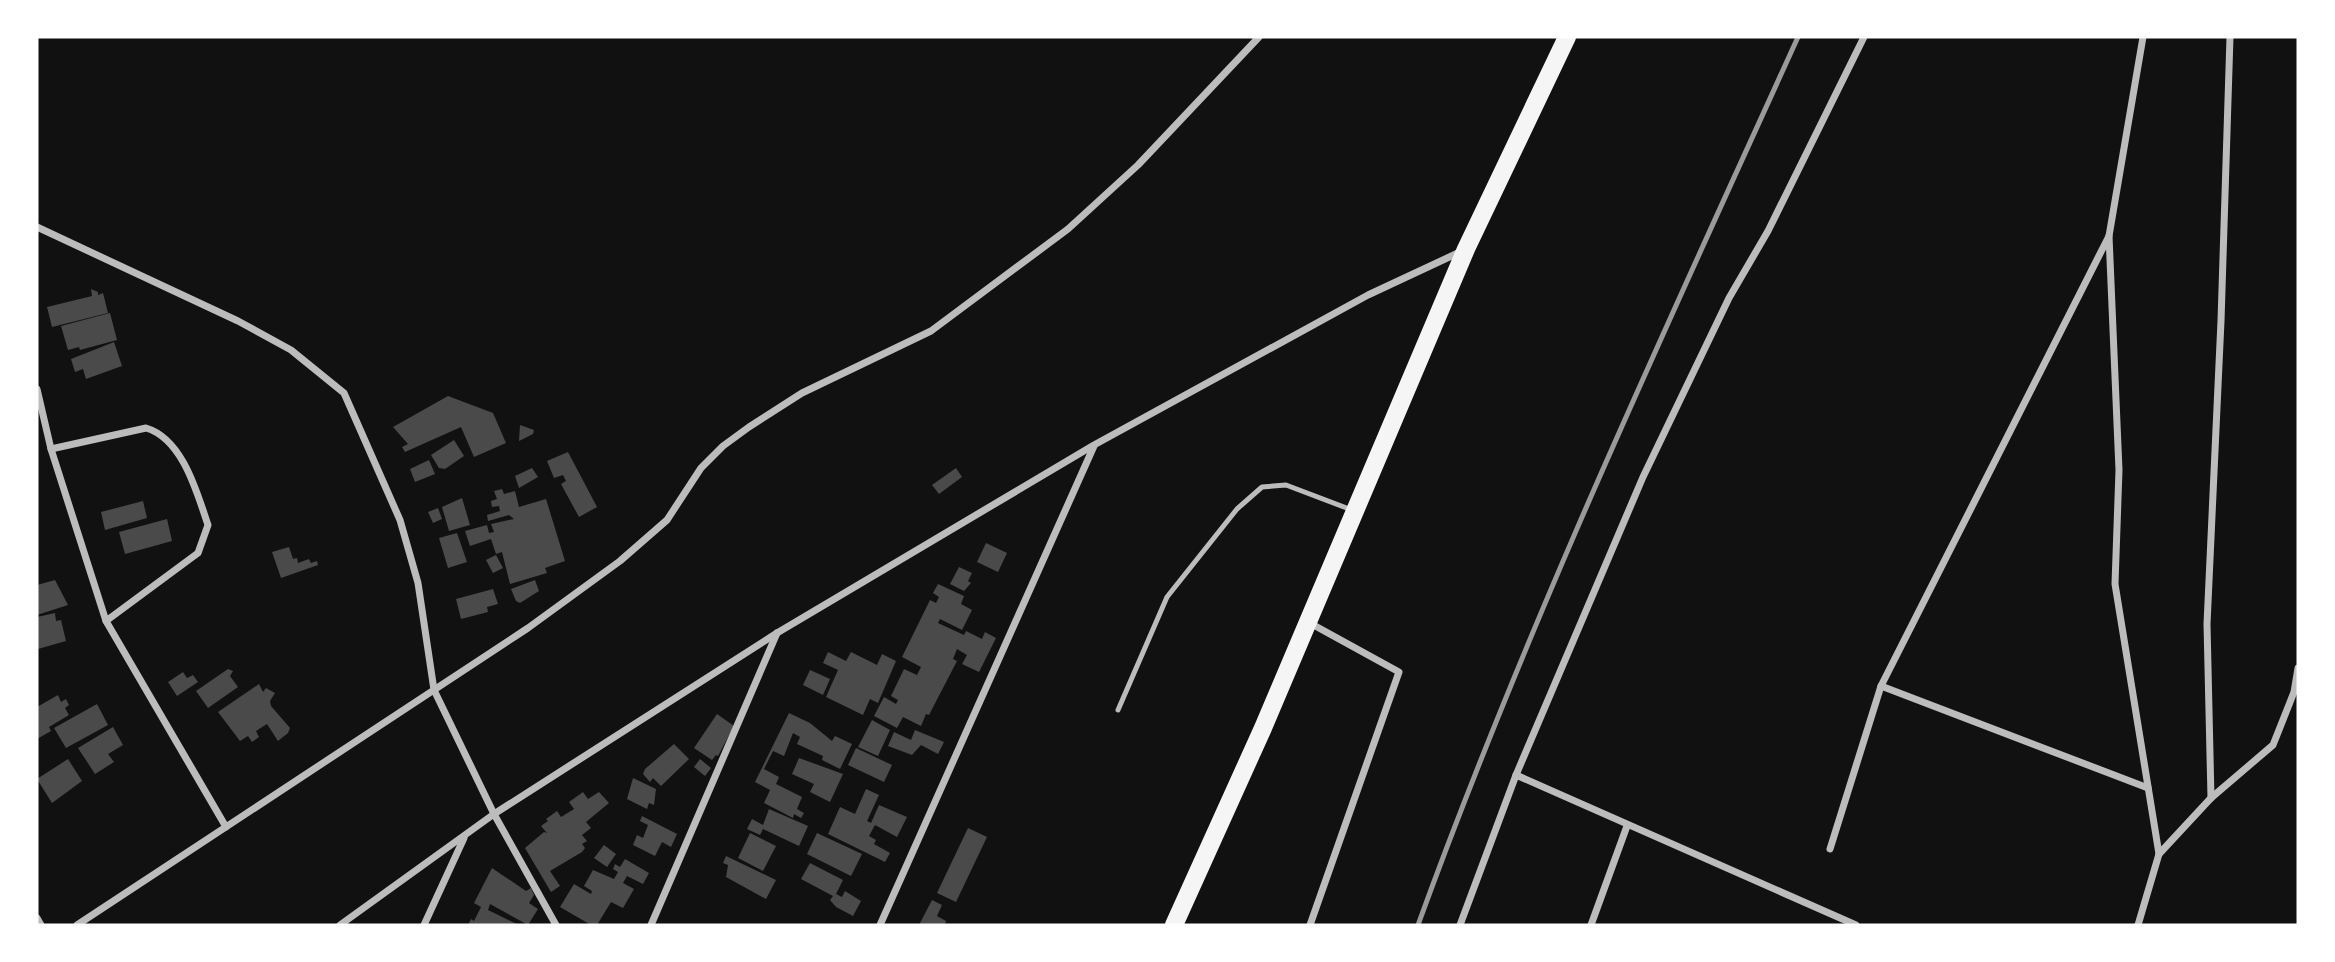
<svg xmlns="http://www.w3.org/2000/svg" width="2335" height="962" font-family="Barlow,sans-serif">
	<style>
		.building { fill: #4a4a4a }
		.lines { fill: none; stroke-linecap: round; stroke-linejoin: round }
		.service { stroke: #bcbcbc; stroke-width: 5 }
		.minor { stroke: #bcbcbc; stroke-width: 7 }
		.primary { stroke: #f5f5f5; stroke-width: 18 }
		.rail { stroke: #9a9a9a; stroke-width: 5 }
	</style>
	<rect width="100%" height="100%" fill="#111"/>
	<g class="building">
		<polygon points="91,289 98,292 98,295 103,293 108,313 52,327 47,307 92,296"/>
		<polygon points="110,313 117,340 80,350 79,347 68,350 61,326"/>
		<polygon points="114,342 122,366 86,379 83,369 75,372 71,359"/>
		<polygon points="448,396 493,413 506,443 474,457 461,427 405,452 402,447 408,444 393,427"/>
		<polygon points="520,425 534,430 533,434 519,441"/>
		<polygon points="454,440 464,456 445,469 439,468 431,455"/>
		<polygon points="568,452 597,507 579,517 561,484 566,481 563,475 554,478 547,461"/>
		<polygon points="429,460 435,474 415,482 410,469"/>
		<polygon points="532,468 538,477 519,488 515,476"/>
		<polygon points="956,468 962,477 939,494 932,485"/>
		<polygon points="502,489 504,494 515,491 519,507 546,499 565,561 545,568 547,573 510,584 502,552 496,554 491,539 470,546 465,531 487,525 489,533 494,532 491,524 514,519 509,515 488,521 487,515 500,511 499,506 492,507 491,501 497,499 494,491"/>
		<polygon points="462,498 470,525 449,531 442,507"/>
		<polygon points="143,501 147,518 105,530 101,512"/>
		<polygon points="438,508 442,519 433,523 428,512"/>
		<polygon points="167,519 172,541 125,554 119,532"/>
		<polygon points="457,533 467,562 448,568 439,538"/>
		<polygon points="986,543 1007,553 998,572 977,562"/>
		<polygon points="289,547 293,559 297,558 298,563 309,559 311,563 317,561 318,565 281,578 272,552"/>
		<polygon points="496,555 503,568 493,573 486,560"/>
		<polygon points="959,567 972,573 968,581 971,583 964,591 950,584"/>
		<polygon points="55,580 68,605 37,615 37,585"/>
		<polygon points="535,580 539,591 520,603 516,601 511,589"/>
		<polygon points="938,584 964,596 961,604 972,610 962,630 940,619 938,623 964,635 966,631 982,639 985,632 996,638 979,672 962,664 967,655 957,649 953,659 957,661 929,715 926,714 921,726 903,717 897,728 874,716 884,697 896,704 898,700 891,696 904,669 917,675 921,667 902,657 930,600 936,603 939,597 933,593"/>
		<polygon points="493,589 498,604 487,607 488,612 461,619 456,599"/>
		<polygon points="55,613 56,621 61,620 66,641 38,649 37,617"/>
		<polygon points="828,652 846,661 851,652 877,665 882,654 896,661 878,703 870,699 863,715 826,697 838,670 823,663"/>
		<polygon points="228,669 233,671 230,676 238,687 208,708 196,691"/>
		<polygon points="810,670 830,679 823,695 803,685"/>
		<polygon points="183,672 187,678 193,675 198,682 177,696 168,682"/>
		<polygon points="259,684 263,692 266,688 275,693 270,701 271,706 290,728 288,733 278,741 267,724 256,731 259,737 252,742 248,736 240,741 218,712"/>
		<polygon points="58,695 61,702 66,699 69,705 65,708 69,715 49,727 51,731 37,739 37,707"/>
		<polygon points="97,704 108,725 66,748 54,728"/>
		<polygon points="789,713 810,723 832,741 835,736 852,744 840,769 822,760 823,756 797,744 800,737 793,733 784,756 773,751 764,769 779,777 776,784 802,797 797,809 804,813 801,818 794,814 793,818 764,803 770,790 755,782"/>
		<polygon points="717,714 734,726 718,756 716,755 712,760 694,748"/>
		<polygon points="872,720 890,730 878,756 858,747"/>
		<polygon points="113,727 123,745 108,754 114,762 95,774 78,748"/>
		<polygon points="915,730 944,742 938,754 921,745 912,755 888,746 894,732 911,740"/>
		<polygon points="674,744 689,759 661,786 653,778 650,782 643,774 645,769"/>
		<polygon points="856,748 892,765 884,782 848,765"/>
		<polygon points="799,758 843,774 830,802 810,792 814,784 792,774"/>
		<polygon points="68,759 82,781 52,803 37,779"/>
		<polygon points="700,759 711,768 705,776 694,767"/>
		<polygon points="633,778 656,789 654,805 649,803 647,809 627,799"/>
		<polygon points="866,789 879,795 867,821 871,823 879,805 907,817 897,837 875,825 869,836 876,840 874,844 890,853 885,862 828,834 840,807 855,814"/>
		<polygon points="583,792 588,799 599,792 609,803 586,822 591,828 582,835 587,841 582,844 585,848 582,852 550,871 560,886 551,892 525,848 544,832 547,833 541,826 548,821 546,819 557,811 561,817 574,809 569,802"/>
		<polygon points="769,809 808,826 799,846 763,829 760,835 747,829 752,819 763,825"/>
		<polygon points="642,816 677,834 671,847 662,842 655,856 633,845 637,835 643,838 648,825 640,821"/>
		<polygon points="968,828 987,837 956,902 937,893"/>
		<polygon points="750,833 776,846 763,871 738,858"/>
		<polygon points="817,833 862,854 851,876 807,854"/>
		<polygon points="604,845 616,854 607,867 594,858"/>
		<polygon points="726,856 776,880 766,899 726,877 728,865 723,863"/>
		<polygon points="625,859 649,873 643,884 627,876 623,883 634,889 623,908 611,902 597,925 591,925 560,907 574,884 591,894 592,891 584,886 593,870 614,879 618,872 613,869 615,864 620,867"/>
		<polygon points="810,863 843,880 836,894 842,897 845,891 861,901 853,916 836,907 830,900 833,896 801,879"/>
		<polygon points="492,868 526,891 531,888 534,895 529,903 538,909 528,925 490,904 488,910 519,925 468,925 471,919 474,921 481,907 474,903"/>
		<polygon points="932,900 942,905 937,916 946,921 945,925 919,925"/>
	</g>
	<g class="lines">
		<polyline class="service" points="1118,710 1167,597 1237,509 1262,487 1286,485 1352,510"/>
		<g class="minor">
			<polyline points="37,227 238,321 291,350 344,393 400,520 418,583 434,690 494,814 556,925"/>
			<polyline points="2109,236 2119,470 2115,584 2159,854 2138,925"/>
			<polyline points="37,389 51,449 106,621 226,827"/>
			<path d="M51 449 146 428C183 439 197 493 208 525L198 553 106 621"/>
			<polyline points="1308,622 1399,672 1310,925"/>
			<polyline points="1881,686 2148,788"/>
			<polyline points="1516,775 1856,925"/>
			<polyline points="2211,798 2207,624 2221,321 2230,37"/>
			<polyline points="1830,849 1881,686 2109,236 2143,37"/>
			<polyline points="2159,854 2211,798 2273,745 2294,692 2298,668"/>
			<polyline points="37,918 41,925"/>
			<polyline points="77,925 528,628 620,561 667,520 701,468 723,446 749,427 802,393 931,331 1068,229 1138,165 1259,37"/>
			<polyline points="340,925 494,814 777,633 1094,445 1368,295 1460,252"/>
			<polyline points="424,925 464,838"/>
			<polyline points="651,925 777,633"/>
			<polyline points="880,925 1094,446"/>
			<polyline points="1460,925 1516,775 1643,477 1729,298 1768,231 1864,37"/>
			<polyline points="1591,925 1627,826"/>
		</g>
		<polyline class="primary" points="1174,925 1263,728 1466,249 1567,37"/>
		<path class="rail" d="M1418 925C1528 622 1665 330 1798 37"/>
	</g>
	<rect width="2335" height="962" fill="none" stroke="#ffffff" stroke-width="77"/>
</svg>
